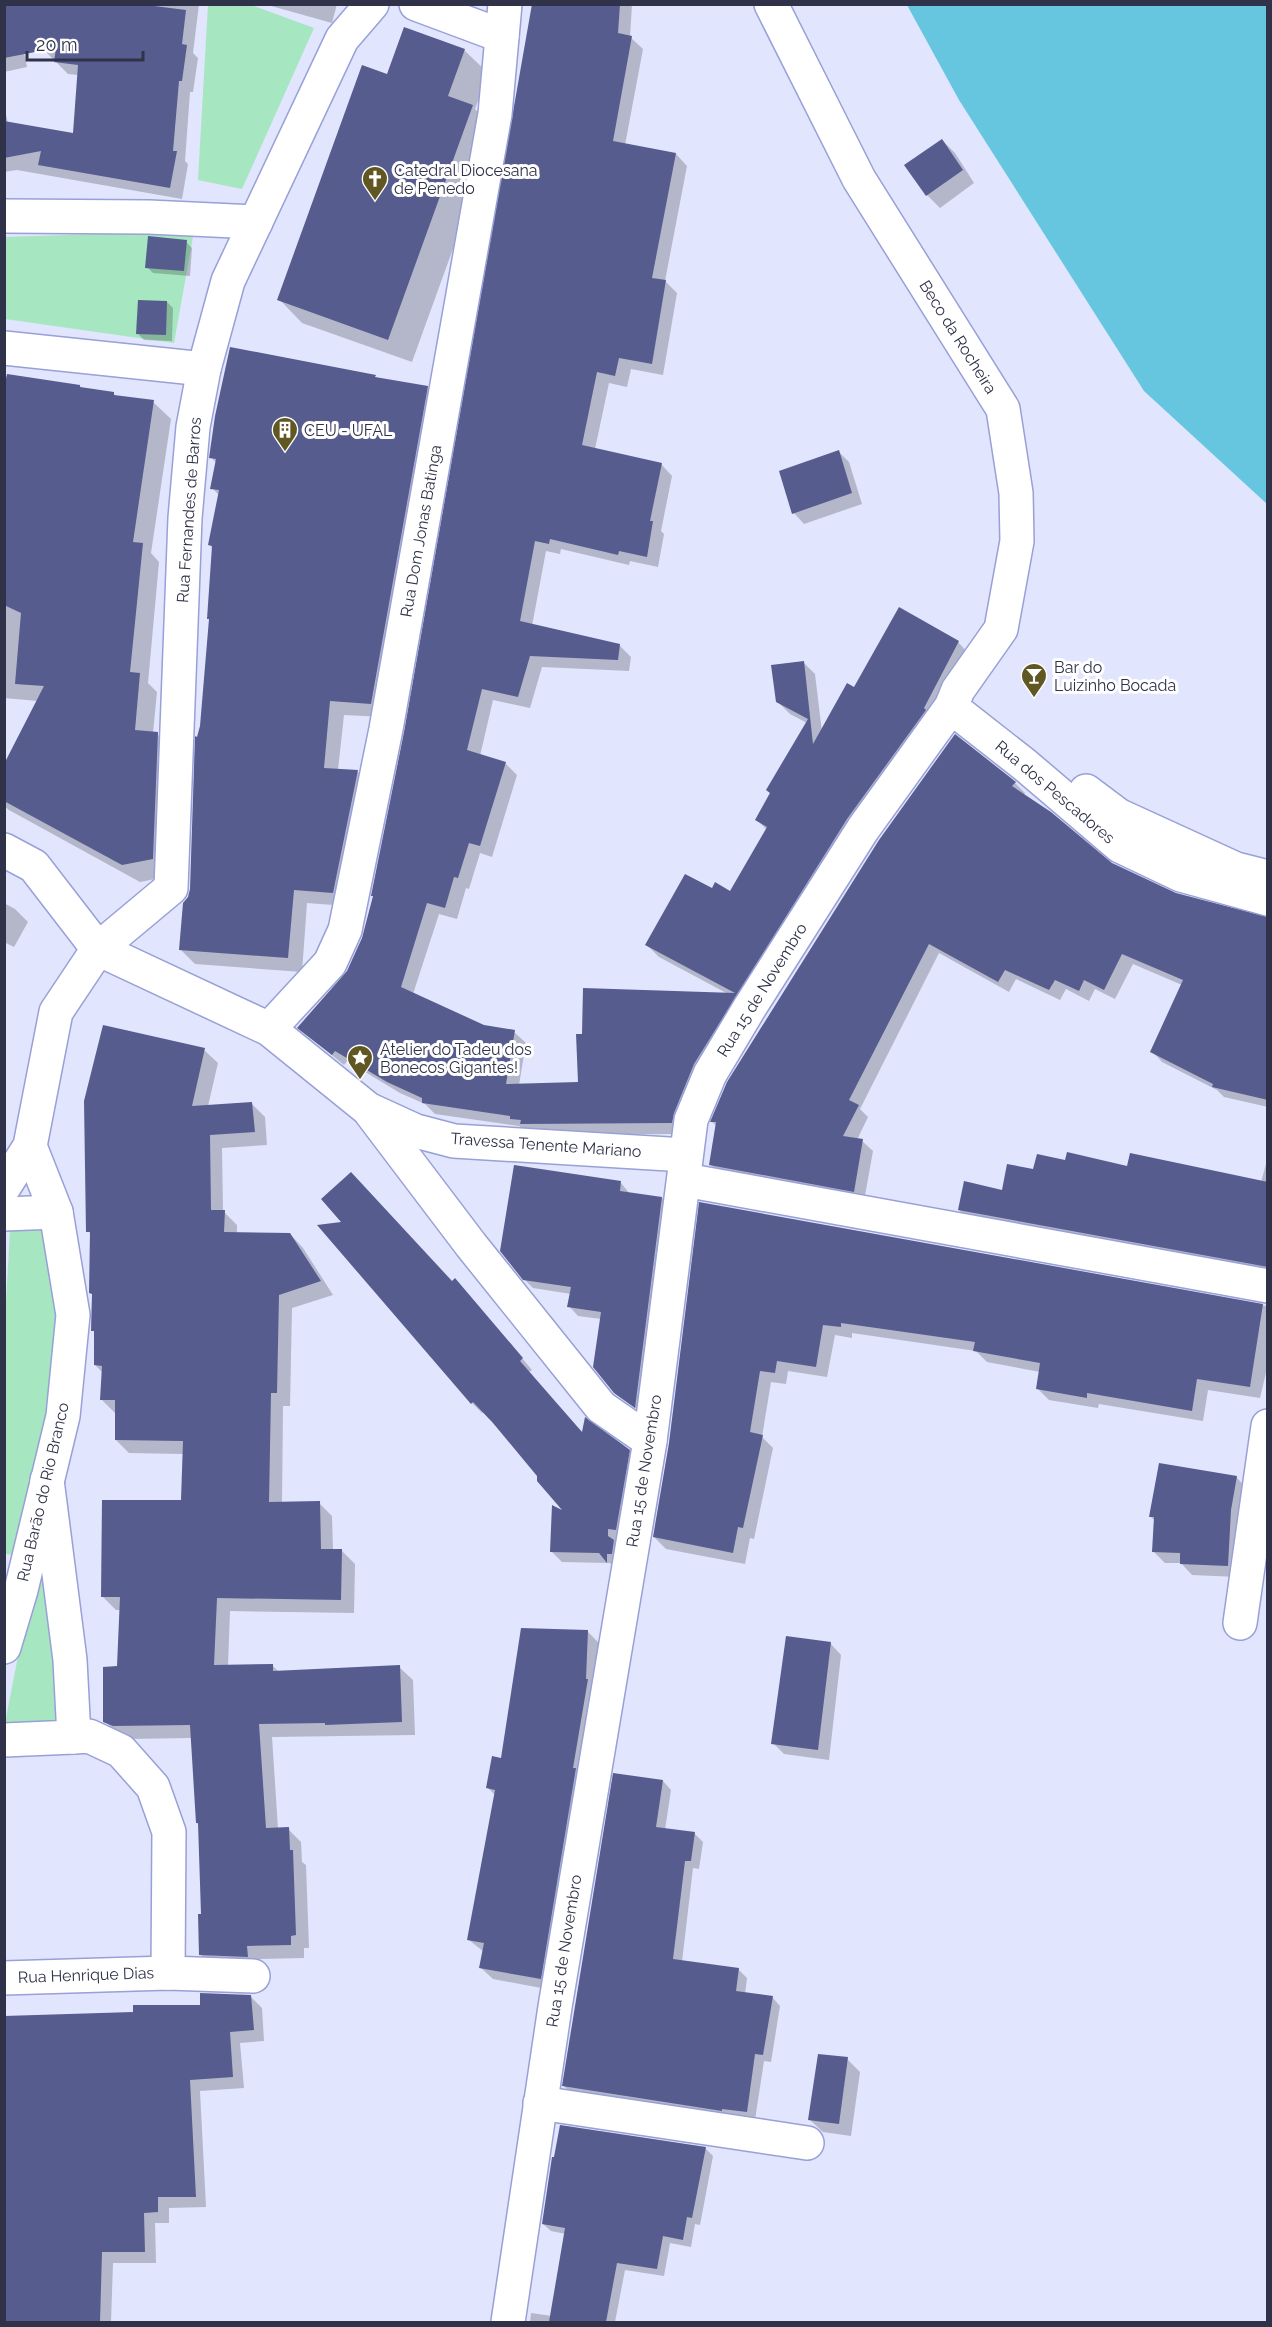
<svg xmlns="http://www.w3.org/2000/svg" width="1272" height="2327" font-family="Raleway,sans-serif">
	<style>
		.green { fill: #a6e6c0 }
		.water { fill: #66c6e0 }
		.shadow { fill: #0003 }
		.building { fill: #565c8e }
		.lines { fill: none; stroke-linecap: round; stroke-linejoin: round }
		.minor-casing { stroke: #98a0d7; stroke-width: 36 }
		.major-casing { stroke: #98a0d7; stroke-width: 36 }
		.minor { stroke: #fff; stroke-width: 33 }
		.major { stroke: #fff; stroke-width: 33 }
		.labels { text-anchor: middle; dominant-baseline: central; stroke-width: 6; stroke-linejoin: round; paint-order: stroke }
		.poi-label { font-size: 16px; fill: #2f3248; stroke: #fff; text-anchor: start }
		.street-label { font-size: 16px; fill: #2f3248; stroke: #fff }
	</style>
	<rect width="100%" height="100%" fill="#e1e5fd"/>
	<g class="green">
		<polygon points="208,5 251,5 314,28 242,189 198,180"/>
		<polygon points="194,231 174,343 5,319 5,237"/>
		<polygon points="11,1214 42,1215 61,1329 40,1445 15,1555 6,1554 6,1301"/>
		<polygon points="49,1555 69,1726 5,1723 37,1559"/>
	</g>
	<polygon class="water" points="907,5 1267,5 1267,504 1144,391 959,100"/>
	<g class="shadow">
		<polygon points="4,4 14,4 27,67 4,72"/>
		<polygon points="50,4 199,4 193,53 198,58 193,92 190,92 185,161 188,164 182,199 17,170 4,172 4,106 8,123 74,135 79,75 68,74 44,50"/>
		<polygon points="264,4 337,4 332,23"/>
		<polygon points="533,4 632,4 630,37 643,49 625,145 676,154 687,166 665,281 677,293 663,375 631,369 627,387 609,383 595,449 661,464 672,476 661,531 664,534 658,567 630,561 629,565 561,549 560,554 546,551 532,626 619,645 631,657 629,671 542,667 530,708 493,700 480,756 505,763 517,775 492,857 480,853 469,889 466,888 457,919 439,914 413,994 484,1026 514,1032 526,1043 519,1085 580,1083 730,995 659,957 647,945 713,890 731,893 767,830 756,819 807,723 790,714 778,702 804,663 815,674 822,732 854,689 958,642 969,654 683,1134 533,1135 519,1126 435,1114 425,1104 400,1093 347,1061 344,1065 299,1028 348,972 364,938 375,897 406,733"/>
		<polygon points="464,50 488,73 475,109 496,130 412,362 302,323 279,299 388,76"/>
		<polygon points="942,140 955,153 974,183 940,208 927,195"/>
		<polygon points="186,242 192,248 190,276 153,273 147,267"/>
		<polygon points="167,302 173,308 172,341 144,340 138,334"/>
		<polygon points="4,376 80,386 82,389 114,394 117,397 153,402 171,419 151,553 159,562 148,683 157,692 153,733 157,734 175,752 170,876 140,882 9,810 4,806 4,768 38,701 4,698"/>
		<polygon points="375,377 377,379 427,387 441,401 385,717 344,715 338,770 358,772 372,786 347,906 307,903 302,972 195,964 181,950 191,889 201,726 210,620 213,549 210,545 220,496 212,488 217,464 211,457"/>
		<polygon points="839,452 849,462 862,504 804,524 794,513"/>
		<polygon points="1015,783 1025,793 1024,795 1107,862 1172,893 1268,918 1268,1107 1224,1097 1217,1090 1162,1062 1152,1051 1182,985 1133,964 1115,999 1095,989 1089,1001 1066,989 1060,1000 1016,979 1009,992 939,953 860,1109 868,1117 857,1140 862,1141 873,1151 864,1201 722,1175 711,1165 717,1126 712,1122 728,1083 880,840"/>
		<polygon points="4,903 15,909 28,922 14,947 4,942"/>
		<polygon points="204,1050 218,1063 208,1106 252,1104 265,1117 267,1145 222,1148 223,1211 237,1225 237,1234 290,1234 303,1248 333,1295 292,1308 290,1406 283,1406 282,1504 319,1503 332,1516 333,1550 341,1550 355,1564 354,1613 230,1611 228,1666 272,1665 279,1672 399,1667 413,1680 415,1735 272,1737 278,1829 288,1829 301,1842 302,1862 306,1865 309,1948 304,1948 304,1958 260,1959 260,1970 214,1968 201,1955 203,1915 199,1825 197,1823 192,1738 127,1739 118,1735 105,1721 119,1668 121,1610 116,1610 102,1596 183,1502 184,1454 129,1453 116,1440 115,1413 102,1400 103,1373 95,1365 92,1235 88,1231"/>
		<polygon points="1268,1157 1268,1277 971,1222 959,1210 1003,1192 1034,1171 1067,1161 1261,1182"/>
		<polygon points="621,1183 630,1194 662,1198 671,1207 644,1415 615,1392 601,1319 578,1316 569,1306 571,1294 533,1288 524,1279"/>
		<polygon points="702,1204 1266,1306 1268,1364 1260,1398 1208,1390 1203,1421 1099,1404 1098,1408 1049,1400 1038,1389 1040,1372 987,1362 976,1351 852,1333 852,1338 835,1335 827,1377 788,1371 786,1384 771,1382 762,1437 773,1448 754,1539 750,1538 745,1564 666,1549 654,1537 670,1444"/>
		<polygon points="453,1282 465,1291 532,1370 529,1372 583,1434 629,1451 640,1462 617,1571 610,1563 562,1562 551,1551 567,1515 539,1476 484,1412 482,1413 472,1403"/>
		<polygon points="1236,1477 1247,1488 1238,1577 1192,1575 1181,1563 1165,1563 1154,1552 1155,1521 1151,1517"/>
		<polygon points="587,1631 599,1643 597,1690 552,1990 493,1979 481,1968 484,1952 469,1940 496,1796 488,1788 502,1760"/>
		<polygon points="830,1643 841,1655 829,1760 784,1754 773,1743"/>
		<polygon points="663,1781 671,1790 665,1830 694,1833 703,1842 699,1869 693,1868 682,1962 738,1969 747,1978 745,1994 772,1997 780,2006 771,2062 764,2061 755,2120 572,2094 564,2086"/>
		<polygon points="250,1996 262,2008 264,2041 240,2043 244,2088 200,2091 206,2207 169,2208 169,2223 155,2223 156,2263 113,2263 111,2322 4,2322 4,2065 202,2006"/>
		<polygon points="847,2059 860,2072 851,2136 823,2132 810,2120"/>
		<polygon points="705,2148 713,2156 700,2225 695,2224 691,2247 670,2243 664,2276 625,2270 615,2322 530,2322 531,2313 552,2316 566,2234 551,2231 543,2224"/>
	</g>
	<g class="building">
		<polygon points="4,4 138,4 186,10 182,44 187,45 182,81 179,81 173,151 177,151 170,188 38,165 41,151 4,158 4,121 73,133 78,65 54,62 56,48 4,58"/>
		<polygon points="532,4 620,4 618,33 632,36 613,141 676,153 652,278 666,280 652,364 619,358 615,376 597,372 582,445 662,463 650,521 653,521 647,557 619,551 618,555 550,539 549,544 535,541 520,621 620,644 618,660 530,656 518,697 482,689 467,750 506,762 480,846 469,843 458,878 454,877 445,908 427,903 401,987 484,1025 515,1030 506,1084 578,1082 576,1034 582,1034 583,988 735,993 645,945 685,874 712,888 715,882 730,891 767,827 755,820 770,793 766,790 808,719 776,702 771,665 804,661 813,744 847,683 854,687 899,607 959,641 924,708 926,710 847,819 694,1064 674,1113 672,1123 520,1124 521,1120 510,1119 510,1116 422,1103 422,1098 387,1082 335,1051 332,1055 297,1028 347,971 362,938 373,896 371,896 404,732"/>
		<polygon points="404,27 465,49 448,96 473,105 388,340 277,300 362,65 387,74"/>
		<polygon points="942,139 963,170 926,196 904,165"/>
		<polygon points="148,236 187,240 184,271 145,268"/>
		<polygon points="138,300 167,301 166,335 136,334"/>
		<polygon points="230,347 376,375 375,377 428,386 371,704 330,701 324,768 358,770 333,893 294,890 288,958 179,950 183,903 188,897 190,889 195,736 197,737 200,726 209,619 207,619 212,546 208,545 219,490 210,489 216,459 209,458 215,416"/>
		<polygon points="7,374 80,385 80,387 114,392 114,395 154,400 133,542 143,543 130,672 140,673 135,730 158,732 153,859 122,865 4,801 4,764 44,686 15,684 21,613 4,605 4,390"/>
		<polygon points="839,450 852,493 792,514 779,471"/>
		<polygon points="955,734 1016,782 1012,786 1051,812 1112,863 1176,893 1268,917 1268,1100 1212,1087 1213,1084 1150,1052 1183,980 1122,954 1104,990 1084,980 1079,991 1055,980 1049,990 1005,970 998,982 929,944 849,1100 859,1105 843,1136 863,1139 854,1192 709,1165 716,1122 710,1122 727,1082 879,840"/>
		<polygon points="103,1025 205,1048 192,1106 252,1102 255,1132 210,1135 211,1210 225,1210 224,1232 290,1233 321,1281 279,1295 277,1393 271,1393 269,1502 320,1501 321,1549 342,1549 341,1600 217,1598 214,1665 273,1664 273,1671 400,1665 402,1722 325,1725 325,1723 259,1724 266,1828 289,1827 290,1850 293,1850 296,1935 291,1936 291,1945 247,1946 248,1957 199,1955 198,1914 201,1914 198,1823 196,1823 190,1725 113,1726 103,1722 103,1667 117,1666 120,1597 101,1597 102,1500 181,1500 183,1441 115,1440 115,1400 100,1400 102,1366 94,1365 94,1331 91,1331 92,1294 89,1293 90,1232 86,1232 84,1101"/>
		<polygon points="1067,1152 1127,1166 1130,1153 1268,1182 1268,1267 958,1210 964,1181 1002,1190 1007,1164 1033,1169 1037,1154 1065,1160"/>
		<polygon points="514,1165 621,1181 620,1191 662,1197 635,1408 614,1393 593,1367 601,1312 567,1307 571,1287 523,1280 500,1251"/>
		<polygon points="351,1172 452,1281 455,1278 523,1358 520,1361 582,1432 585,1417 630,1450 616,1530 608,1529 608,1536 614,1540 612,1554 607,1554 607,1563 599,1553 550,1552 552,1505 562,1510 537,1481 537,1476 493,1423 473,1402 471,1404 317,1225 341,1222 321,1199"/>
		<polygon points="699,1202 1263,1304 1250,1387 1197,1379 1192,1411 1087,1393 1087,1398 1036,1389 1040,1363 973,1351 975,1342 841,1323 841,1327 823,1325 816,1367 777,1361 775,1373 760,1371 750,1432 763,1435 743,1528 738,1527 733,1553 653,1537 669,1443"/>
		<polygon points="1159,1463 1237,1476 1231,1510 1228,1566 1180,1564 1180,1553 1152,1552 1154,1517 1149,1517"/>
		<polygon points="521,1628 588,1630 586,1679 588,1679 573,1768 576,1768 541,1979 479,1968 484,1943 467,1940 495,1790 486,1788 492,1756 501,1758"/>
		<polygon points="786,1636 831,1642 818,1750 771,1744"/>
		<polygon points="613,1773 663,1780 656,1827 695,1832 691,1861 685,1861 673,1959 739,1968 736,1991 773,1996 763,2055 755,2054 747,2112 722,2109 722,2111 562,2086"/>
		<polygon points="200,1993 251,1995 254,2030 230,2032 233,2077 190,2080 196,2197 158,2197 158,2212 144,2213 145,2252 102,2252 100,2322 4,2322 4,2016 133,2012 133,2005 200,2005"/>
		<polygon points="818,2054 848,2057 839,2124 808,2120"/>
		<polygon points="560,2125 706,2147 692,2218 687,2217 683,2240 663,2236 657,2269 617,2263 606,2322 549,2322 565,2228 542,2224 552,2157 554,2157"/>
	</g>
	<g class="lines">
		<defs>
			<g id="minor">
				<polyline points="416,4 502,36"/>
				<polyline points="4,216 149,217 256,222"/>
				<polyline points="4,348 204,369"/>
				<polyline points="951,707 1025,765 1120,846 1181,875 1268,899"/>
				<polyline points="1086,791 1118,815 1236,869 1260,875"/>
				<polyline points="98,949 269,1029 368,1109 416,1131 454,1141 685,1155"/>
				<polyline points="269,1029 330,963 345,930 386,729 495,114 505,4"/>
				<polyline points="371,1113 471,1245 601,1407 650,1441"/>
				<polyline points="685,1180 1268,1286"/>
				<polyline points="4,1214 56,1212"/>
				<polyline points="1240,1623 1268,1426"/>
				<polyline points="74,1737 89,1736 121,1751 153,1787 169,1832 168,1973"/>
				<polyline points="4,1740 74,1737 70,1660 47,1480"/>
				<polyline points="4,1978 168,1973 253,1976"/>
				<polyline points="540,2103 807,2143"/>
				<polyline points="508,2322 555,2007 650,1441 691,1120 710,1074 750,1007 863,829 951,707 958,690 1001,629 1017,541 1016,493 1003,409 859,179 771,4"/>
			</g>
			<g id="major">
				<polyline points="4,850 34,866 98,949"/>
				<polyline points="4,1187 30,1146 56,1012 98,949 171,888 185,518 193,427 204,369 228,281 342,39 372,4"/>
				<polyline points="4,1647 21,1590 63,1416 73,1315 56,1212 30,1146"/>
			</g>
		</defs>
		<use href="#minor" class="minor-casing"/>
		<use href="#major" class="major-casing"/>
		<use href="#minor" class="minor"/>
		<use href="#major" class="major"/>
	</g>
	<defs>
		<symbol id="church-pin" viewBox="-11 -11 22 30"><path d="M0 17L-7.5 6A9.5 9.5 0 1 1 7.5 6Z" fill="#615723" stroke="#fff"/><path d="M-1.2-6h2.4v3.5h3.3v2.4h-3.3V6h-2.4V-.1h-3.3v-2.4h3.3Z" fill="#fff"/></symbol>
		<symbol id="building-pin" viewBox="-11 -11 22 30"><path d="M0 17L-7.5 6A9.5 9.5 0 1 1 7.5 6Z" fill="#615723" stroke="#fff"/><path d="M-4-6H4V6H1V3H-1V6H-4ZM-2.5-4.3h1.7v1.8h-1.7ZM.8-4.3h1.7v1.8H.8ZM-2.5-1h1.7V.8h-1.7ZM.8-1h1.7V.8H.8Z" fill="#fff"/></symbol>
		<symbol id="bar-pin" viewBox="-11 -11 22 30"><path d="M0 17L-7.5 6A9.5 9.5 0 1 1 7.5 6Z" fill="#615723" stroke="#fff"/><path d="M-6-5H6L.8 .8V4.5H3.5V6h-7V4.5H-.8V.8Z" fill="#fff"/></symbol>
		<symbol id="sight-pin" viewBox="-11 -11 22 30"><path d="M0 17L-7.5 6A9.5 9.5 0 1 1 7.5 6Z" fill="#615723" stroke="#fff"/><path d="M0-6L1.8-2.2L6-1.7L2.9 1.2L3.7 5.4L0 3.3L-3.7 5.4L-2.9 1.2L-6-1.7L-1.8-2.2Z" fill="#fff"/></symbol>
	</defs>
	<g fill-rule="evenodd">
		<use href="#church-pin" x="360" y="164" width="30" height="40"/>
		<use href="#building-pin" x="270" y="415" width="30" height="40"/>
		<use href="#bar-pin" x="1019" y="661" width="30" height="40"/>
		<use href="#sight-pin" x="345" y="1043" width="30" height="40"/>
	</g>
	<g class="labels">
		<g class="poi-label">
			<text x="394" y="170">Catedral Diocesana<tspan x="394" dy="18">de Penedo</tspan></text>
			<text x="304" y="430">CEU - UFAL</text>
			<text x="1054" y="667">Bar do<tspan x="1054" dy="18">Luizinho Bocada</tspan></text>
			<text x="380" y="1049">Atelier do Tadeu dos<tspan x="380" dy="18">Bonecos Gigantes!</tspan></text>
		</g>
		<g class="street-label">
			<text transform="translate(958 337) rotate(58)">Beco da Rocheira</text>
			<text transform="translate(189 510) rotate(-86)">Rua Fernandes de Barros</text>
			<text transform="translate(421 531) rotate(-80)">Rua Dom Jonas Batinga</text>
			<text transform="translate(1055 792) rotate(40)">Rua dos Pescadores</text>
			<text transform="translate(762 990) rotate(-58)">Rua 15 de Novembro</text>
			<text transform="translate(546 1145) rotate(4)">Travessa Tenente Mariano</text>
			<text transform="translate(644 1471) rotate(-81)">Rua 15 de Novembro</text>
			<text transform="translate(43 1492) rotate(-77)">Rua Barão do Rio Branco</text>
			<text transform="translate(564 1951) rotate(-81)">Rua 15 de Novembro</text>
			<text transform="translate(86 1975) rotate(-2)">Rua Henrique Dias</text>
		</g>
	</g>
	<rect width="1272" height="2327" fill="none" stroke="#2f3248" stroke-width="12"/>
	<path d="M27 51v9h116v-9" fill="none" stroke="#2f3248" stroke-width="3"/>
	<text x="36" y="51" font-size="18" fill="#2f3248" stroke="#ffffff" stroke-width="4.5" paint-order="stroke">20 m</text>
</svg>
